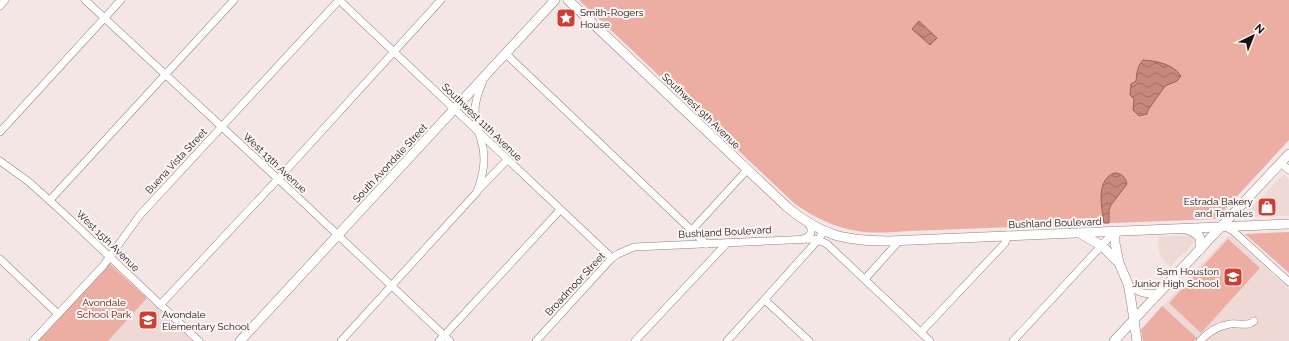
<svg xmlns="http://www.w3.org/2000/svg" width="1289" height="341" font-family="Raleway,sans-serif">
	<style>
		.built { fill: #efd9d5 }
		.green { fill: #ecada3 }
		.water { fill: url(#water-waves); stroke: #92645d }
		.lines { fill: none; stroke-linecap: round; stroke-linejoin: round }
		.minor-casing { stroke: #908381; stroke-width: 8 }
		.major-casing { stroke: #908381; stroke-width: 10 }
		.minor { stroke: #fff; stroke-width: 7 }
		.major { stroke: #fff; stroke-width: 9 }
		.labels { text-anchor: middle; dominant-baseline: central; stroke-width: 4; stroke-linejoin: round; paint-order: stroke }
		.poi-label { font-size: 10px; fill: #171312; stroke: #fdf5f4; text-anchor: start }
		.street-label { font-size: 10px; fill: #171312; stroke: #fdf5f4 }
		.park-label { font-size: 10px; fill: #5d100b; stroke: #fdf5f4 }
	</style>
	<defs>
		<pattern id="water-waves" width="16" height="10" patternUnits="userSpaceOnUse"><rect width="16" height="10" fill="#c6877d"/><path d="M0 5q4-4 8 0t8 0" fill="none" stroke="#a06d65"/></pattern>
	</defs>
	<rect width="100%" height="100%" fill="#f4e6e4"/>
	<g class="built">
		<polygon points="1284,174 1289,179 1289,216 1246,217 1246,213"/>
		<polygon points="1191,235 1193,236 1196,241 1170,267 1164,261 1159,253 1158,237"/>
		<polygon points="1228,236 1231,236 1289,289 1289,341 1143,341 1141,332 1142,328"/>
		<polygon points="147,298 192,341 108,341"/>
	</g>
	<g class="green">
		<path d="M579 0H1289V140L1216 219 910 231C893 232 874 234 857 231 834 227 814 217 795 204Z"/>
		<polygon points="1289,232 1289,273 1245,234"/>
		<polygon points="1228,239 1260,268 1201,333 1169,303"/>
		<polygon points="109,263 147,298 108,341 37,341"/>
		<polygon points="1162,306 1197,338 1194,341 1143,341 1141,330"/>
	</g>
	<g class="water">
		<polygon points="919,21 937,38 930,45 912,29"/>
		<path d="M1143 60C1157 61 1173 64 1181 76L1177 81 1165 86 1148 110 1147 114 1139 116 1133 110 1134 99 1130 95 1131 84 1136 81C1137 72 1137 67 1143 60Z"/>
		<path d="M1114 173C1121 173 1126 177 1127 184L1111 205 1109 210V223H1104C1102 208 1095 181 1114 173Z"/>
	</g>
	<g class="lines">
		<defs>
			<g id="minor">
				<polyline points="85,0 305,204 450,341"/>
				<polyline points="339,0 612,258"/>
				<polyline points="0,6 5,0"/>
				<polyline points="506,54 706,244"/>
				<polyline points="0,132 121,0"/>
				<polyline points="0,161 29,182 60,210 199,341"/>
				<polyline points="1281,163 1289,170"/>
				<polyline points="480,188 507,160"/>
				<polyline points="50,200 234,0"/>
				<polyline points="1226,227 1233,231 1289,282"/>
				<polyline points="691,231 747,170"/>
				<path d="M803 239C811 236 814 231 808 223"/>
				<polyline points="0,259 58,314"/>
				<polyline points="865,279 900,240"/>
				<path d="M1128 284C1138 293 1147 296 1160 292"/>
				<polyline points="765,300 809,341"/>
				<polyline points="160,305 278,179 441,0"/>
				<polyline points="921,332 1005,243 1008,235"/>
				<polyline points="33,341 103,266 140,215 339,0"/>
				<path d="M341 341 477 192C483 175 487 158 481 140 478 130 475 121 475 110 475 99 480 88 484 78"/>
				<polyline points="439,341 560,210"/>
				<polyline points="536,341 612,258 618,254 634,247 811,239 818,240 827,244 930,341"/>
				<polyline points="635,341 727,243"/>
				<polyline points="727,341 818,240 824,231"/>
				<polyline points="1013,341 1115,231"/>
				<path d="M1200 341C1208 332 1218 326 1230 324 1238 323 1248 327 1254 321"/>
			</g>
			<g id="major">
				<path d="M568 0 787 207C822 236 845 241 889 241L1289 224"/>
				<path d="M1187 229C1200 234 1202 237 1200 250"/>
				<polyline points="1115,231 1115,243 1119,263 1128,284 1131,300 1137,341"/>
				<polyline points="1081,234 1102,246 1118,262"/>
				<polyline points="240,341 555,0"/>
				<polyline points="1114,341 1289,154"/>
			</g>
		</defs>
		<use href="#minor" class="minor-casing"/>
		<use href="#major" class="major-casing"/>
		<use href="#minor" class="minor"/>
		<use href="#major" class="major"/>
	</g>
	<defs>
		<symbol id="sight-square" viewBox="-11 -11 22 22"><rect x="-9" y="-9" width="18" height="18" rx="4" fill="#cc3f32" stroke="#fdf5f4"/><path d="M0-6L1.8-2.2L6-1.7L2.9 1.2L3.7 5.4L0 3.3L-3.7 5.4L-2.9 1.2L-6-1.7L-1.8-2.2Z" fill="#fff"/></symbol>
		<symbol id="shop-square" viewBox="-11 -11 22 22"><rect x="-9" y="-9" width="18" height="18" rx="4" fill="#cc3f32" stroke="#fdf5f4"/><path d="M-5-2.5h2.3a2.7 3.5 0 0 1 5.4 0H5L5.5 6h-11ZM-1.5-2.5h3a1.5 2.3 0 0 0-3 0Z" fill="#fff"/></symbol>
		<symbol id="school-square" viewBox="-11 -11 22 22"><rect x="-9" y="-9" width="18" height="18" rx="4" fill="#cc3f32" stroke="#fdf5f4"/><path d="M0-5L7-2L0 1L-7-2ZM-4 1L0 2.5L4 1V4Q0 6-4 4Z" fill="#fff"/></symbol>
	</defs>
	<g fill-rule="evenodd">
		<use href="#sight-square" x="555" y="7" width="22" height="22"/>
		<use href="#shop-square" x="1256" y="196" width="22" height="22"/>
		<use href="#school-square" x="1222" y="266" width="22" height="22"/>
		<use href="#school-square" x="137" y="309" width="22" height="22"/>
	</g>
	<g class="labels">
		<g class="poi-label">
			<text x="580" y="12">Smith-Rogers<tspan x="580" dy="12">House</tspan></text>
			<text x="1253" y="201" text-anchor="end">Estrada Bakery<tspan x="1253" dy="12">and Tamales</tspan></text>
			<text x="1219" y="271" text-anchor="end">Sam Houston<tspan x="1219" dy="12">Junior High School</tspan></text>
			<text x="162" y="314">Avondale<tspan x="162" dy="12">Elementary School</tspan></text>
		</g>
		<g class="street-label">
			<text transform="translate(701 111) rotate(44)">Southwest 9th Avenue</text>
			<text transform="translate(482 122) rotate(44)">Southwest 11th Avenue</text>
			<text transform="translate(176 161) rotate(-47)">Buena Vista Street</text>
			<text transform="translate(275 163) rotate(43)">West 13th Avenue</text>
			<text transform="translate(390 163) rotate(-47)">South Avondale Street</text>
			<text transform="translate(1055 223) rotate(-2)">Bushland Boulevard</text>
			<text transform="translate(725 232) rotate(-3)">Bushland Boulevard</text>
			<text transform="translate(108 241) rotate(44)">West 15th Avenue</text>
			<text transform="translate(575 284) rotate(-47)">Broadmoor Street</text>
		</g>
		<g class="park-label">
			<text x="104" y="302">Avondale<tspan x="104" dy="12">School Park</tspan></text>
		</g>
	</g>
	<g transform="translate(1253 36) rotate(43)" stroke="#fdf5f4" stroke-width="3" paint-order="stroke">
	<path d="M0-3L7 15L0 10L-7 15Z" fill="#171312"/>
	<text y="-6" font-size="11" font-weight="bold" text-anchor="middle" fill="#171312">N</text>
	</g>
</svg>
